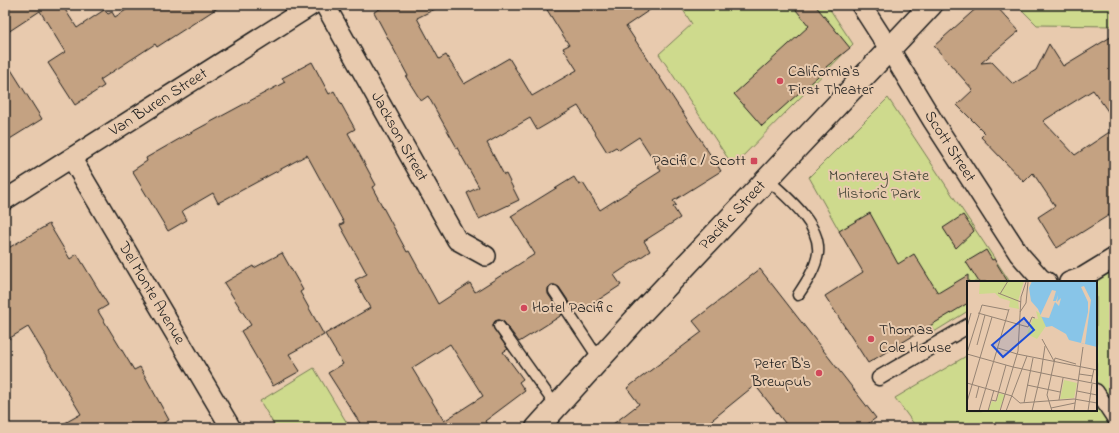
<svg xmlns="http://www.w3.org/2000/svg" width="1119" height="433" font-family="'Indie Flower',sans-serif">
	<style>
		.green { fill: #ceda8d; stroke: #757b54 }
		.building { fill: #c4a282; stroke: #1c1c1c; fill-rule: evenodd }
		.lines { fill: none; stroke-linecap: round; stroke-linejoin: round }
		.service-casing { stroke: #1c1c1c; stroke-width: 13 }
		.pedestrian-casing { stroke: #1c1c1c; stroke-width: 17 }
		.minor-casing { stroke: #1c1c1c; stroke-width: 22 }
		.secondary-casing { stroke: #1c1c1c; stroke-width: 25 }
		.service { stroke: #e8caae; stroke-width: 10 }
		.pedestrian { stroke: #e8caae; stroke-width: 14 }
		.minor { stroke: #e8caae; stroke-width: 19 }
		.secondary { stroke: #e8caae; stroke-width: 22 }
		.poi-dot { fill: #d1495b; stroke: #e8caae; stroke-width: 1.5 }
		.labels { text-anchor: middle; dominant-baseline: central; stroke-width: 4; stroke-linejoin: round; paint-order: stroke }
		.poi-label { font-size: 16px; fill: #1c1c1c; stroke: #e8caae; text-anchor: start }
		.street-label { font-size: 16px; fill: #1c1c1c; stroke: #e8caae }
		.park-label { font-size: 16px; fill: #404233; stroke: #e8caae }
		.inset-road { fill: none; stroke: #968474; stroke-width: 1 }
		.view { fill: #1d4ed8; fill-opacity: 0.15; stroke: #1d4ed8; stroke-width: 2 }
		.inset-edge { fill: none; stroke: #1c1c1c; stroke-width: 2 }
	</style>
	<rect width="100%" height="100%" fill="#e8caae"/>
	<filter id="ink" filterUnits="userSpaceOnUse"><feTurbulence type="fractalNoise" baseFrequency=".025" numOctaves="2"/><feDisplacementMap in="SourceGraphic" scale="8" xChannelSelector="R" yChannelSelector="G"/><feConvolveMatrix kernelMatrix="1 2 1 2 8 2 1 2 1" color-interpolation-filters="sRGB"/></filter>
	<g filter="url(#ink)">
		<g class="green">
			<polygon points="680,5 827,5 853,44 733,166 659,54 692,24"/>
			<polygon points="1017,5 1114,5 1114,26 1037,25"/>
			<polygon points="888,98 1010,282 968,282 968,311 934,332 881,241 854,257 809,177"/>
			<polygon points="1114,270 1114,428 917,428 895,398 968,355 968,410 1096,410 1096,282 1094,282"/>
			<polygon points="314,368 350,428 276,428 260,401"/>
		</g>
		<g class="building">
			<polygon points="5,5 62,5 77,28 104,10 108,14 112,12 115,17 134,5 222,5 157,47 155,44 100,80 104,86 75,105 48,63 65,52 40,11 5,34"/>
			<path d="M387 5H443L417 18 439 59 446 55 464 84 509 58 532 96 577 70 563 48 569 45 544 5H657L626 26 721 171 673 201 676 205 673 207 680 218 644 241 650 251 614 275 621 285 580 312 576 306 573 308 559 287 554 285H551L548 288V294L562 315 519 342 504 322 499 320 495 321 493 326 494 329 508 349 503 352 523 379 519 382 525 391 485 421 489 428H363L328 373 343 364 325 334 370 308 355 280 367 274 340 225 344 223 307 155 218 203 213 193 182 211 187 220 168 231 132 171 147 161 146 158 181 138 285 82 282 78 312 62 329 94 334 91 355 129 348 133 376 185 372 187 407 252 409 251 438 304 470 283 475 292 535 254 511 216 574 177 579 185 583 183 600 210 661 171 639 137 619 150 616 147 607 152 578 106 537 130 530 118 487 143 504 175 506 174 519 200 479 219 467 193 479 187 428 96 421 101 406 77 408 76 374 12ZM450 344 483 396 444 421 412 368Z"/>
			<polygon points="792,5 815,5 850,48 826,67 827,68 762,126 734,94 809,26"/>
			<polygon points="980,5 995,5 1019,31 981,63 992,62 1013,84 1036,70 1049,44 1063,66 1114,35 1114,120 1093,90 1043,121 1075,155 1114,129 1114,212 1057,248 1038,217 1055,206 1033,173 1024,182 981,137 985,133 957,105 973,90 934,46"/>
			<polygon points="5,60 42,119 5,142"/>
			<polygon points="870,213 898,264 914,254 938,293 968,275 968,303 868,363 825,296 863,272 839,231"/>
			<polygon points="963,215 974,231 956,248 943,228"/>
			<polygon points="49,224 70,259 77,254 108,305 98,311 134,370 140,367 169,420 154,428 56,428 81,414 28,327 5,341 5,250"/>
			<polygon points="986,250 992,260 994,259 1008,282 979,282 966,262"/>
			<polygon points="282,253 303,290 300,292 324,335 289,354 300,371 273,386 241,331 251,325 224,283 253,266 254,268"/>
			<polygon points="760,269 876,418 862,428 789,428 755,385 702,428 608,428 639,404 627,388 702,332 693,321"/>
		</g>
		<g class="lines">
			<defs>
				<g id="service">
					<path d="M767 179C786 196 821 224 818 253 816 268 806 283 798 295"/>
					<polyline points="554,291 599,359"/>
					<polyline points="499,326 556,406"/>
				</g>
				<g id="pedestrian">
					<polyline points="879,378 968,326"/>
					<polyline points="1096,391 1114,418"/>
				</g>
				<g id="minor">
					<path id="s1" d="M325 5 457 240 486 256"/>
					<path id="s2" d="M861 5 890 50 933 121 1019 254 1041 279 1047 282"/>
					<path id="s3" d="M72 159 231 428"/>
					<path id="s4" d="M5 200 312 5"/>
					<polyline points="1069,282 1083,277 1114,258"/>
				</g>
				<g id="secondary">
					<path id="s5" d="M537 428 643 311 931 5"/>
				</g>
			</defs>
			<use href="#service" class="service-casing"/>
			<use href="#pedestrian" class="pedestrian-casing"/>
			<use href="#minor" class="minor-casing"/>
			<use href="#secondary" class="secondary-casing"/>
			<use href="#service" class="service"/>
			<use href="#pedestrian" class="pedestrian"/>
			<use href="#minor" class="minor"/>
			<use href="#secondary" class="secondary"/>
		</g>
	</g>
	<g class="poi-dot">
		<circle cx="780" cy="81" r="4"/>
		<rect x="750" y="157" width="8" height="8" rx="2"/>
		<circle cx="524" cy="308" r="4"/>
		<circle cx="871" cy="339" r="4"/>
		<circle cx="819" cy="373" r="4"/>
	</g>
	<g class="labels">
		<g class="poi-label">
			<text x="788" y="72">California's<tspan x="788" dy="18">First Theater</tspan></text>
			<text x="746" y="161" text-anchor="end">Pacific / Scott</text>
			<text x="532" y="308">Hotel Pacific</text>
			<text x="879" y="330">Thomas<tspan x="879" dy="18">Cole House</tspan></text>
			<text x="811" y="364" text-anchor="end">Peter B's<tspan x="811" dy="18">Brewpub</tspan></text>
		</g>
		<g class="street-label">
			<text stroke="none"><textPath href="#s4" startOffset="182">Van Buren Street</textPath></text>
			<text stroke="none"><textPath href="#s1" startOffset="151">Jackson Street</textPath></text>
			<text stroke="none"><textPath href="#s2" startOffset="167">Scott Street</textPath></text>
			<text stroke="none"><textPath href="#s5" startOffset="289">Pacific Street</textPath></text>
			<text stroke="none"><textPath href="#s3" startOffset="156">Del Monte Avenue</textPath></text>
		</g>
		<g class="park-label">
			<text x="879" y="176">Monterey State<tspan x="879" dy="18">Historic Park</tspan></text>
		</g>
	</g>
	<g transform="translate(967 281)">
		<rect width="130" height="130" fill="#e8caae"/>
		<path d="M13 0H57L51 20 52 28 42 26 43 20 33 17 28 12 12 13ZM69 30 77 35 81 42 70 58 60 53 66 37 71 38ZM97 99 110 102 107 117 93 118ZM32 112 38 114 32 130H21L25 120 29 121Z" fill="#ceda8d"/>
		<path d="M65 0H130V66L102 59 99 53 85 45 79 46 71 28 64 20 62 7Z" fill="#88c5e8"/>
		<path d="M117 5 124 19 118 63 114 62 121 31V21L114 6ZM85 9 89 10 86 20H89L91 14 90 21 94 17 92 25 88 21 82 37 75 36 73 35Z" fill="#e8caae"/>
		<path class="inset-road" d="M31 12 54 21M33 13 41 0M53 31 59 22 61 1M11 32 61 46 65 36 68 37M0 46 4 32M75 58 87 80M10 64 18 34M31 67 50 73M0 72 15 24 41 29M0 73 46 86M50 73 130 89M88 77 109 83M46 86 84 94M74 92 78 65M112 93 126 95M84 94 130 103M0 102 45 115 53 122 107 118 130 122M124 102 127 88M60 104 93 111M110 110 130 114M9 117 12 105M24 119 29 120 39 84M92 119 96 97M0 121 25 36M57 122 66 77M84 127 108 122M12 130 42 28M21 130 27 109M33 130 51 70 54 16 59 1M39 130 60 75M65 130 74 92M85 130 80 114 88 77M107 130 116 66M121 130 125 103"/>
		<path class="view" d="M57 37 67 49 36 76 25 64Z"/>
		<rect width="130" height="130" class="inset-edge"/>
	</g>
	<rect width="1119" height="433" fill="none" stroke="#e8caae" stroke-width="20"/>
	<rect x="10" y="10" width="1099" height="413" fill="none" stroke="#1c1c1c" stroke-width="1.5" filter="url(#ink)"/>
</svg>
